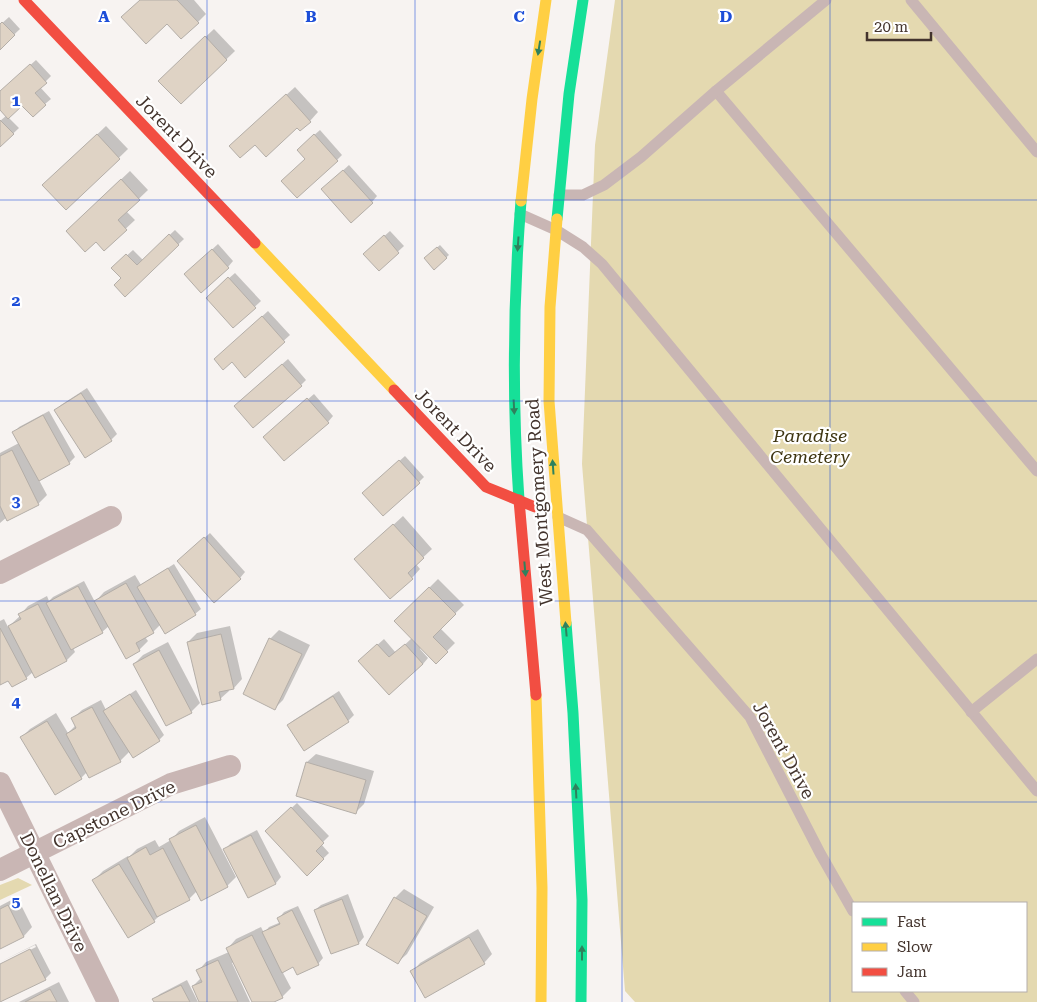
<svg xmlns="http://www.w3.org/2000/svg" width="1037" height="1002" font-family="'Roboto Serif',serif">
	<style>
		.green { fill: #e4d9b0; fill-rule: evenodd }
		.shadow { fill: #0003 }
		.building { fill: #dfd3c5; stroke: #b4aea8 }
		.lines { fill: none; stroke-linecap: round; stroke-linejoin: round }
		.lane { stroke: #c9b6b4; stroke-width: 11 }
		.street { stroke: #c9b6b4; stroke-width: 22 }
		.fast { stroke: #16e098; stroke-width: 11 }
		.slow { stroke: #ffcf43; stroke-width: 11 }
		.jam { stroke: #f24e42; stroke-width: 11 }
		.oneway { fill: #2f815d }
		.grid { fill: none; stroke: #1d4ed8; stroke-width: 1; stroke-opacity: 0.55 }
		.labels { text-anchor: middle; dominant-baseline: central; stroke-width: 4.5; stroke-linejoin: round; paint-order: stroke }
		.street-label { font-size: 18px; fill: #43342d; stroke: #fff }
		.park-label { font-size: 18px; font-style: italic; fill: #3e3511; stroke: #fff }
		.grid-label { font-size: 16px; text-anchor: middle; font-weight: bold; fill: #1d4ed8; stroke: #fff; stroke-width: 4.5; stroke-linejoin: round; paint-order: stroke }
	</style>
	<rect width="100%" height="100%" fill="#f7f3f1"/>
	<g class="green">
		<path d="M615 0H1037V1002H635L625 991 582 464 595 145ZM853 903H1026V991H853Z"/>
		<polygon points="18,878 32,885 0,900 0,885"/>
	</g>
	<g class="shadow">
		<polygon points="141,0 194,0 206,14 198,22 167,22"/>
		<polygon points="9,17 20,29 0,48 0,25"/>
		<polygon points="214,29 235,51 181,103 168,72"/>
		<polygon points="36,60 51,76 40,87 51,99 45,104 22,104 8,117 19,128 0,146 0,121 7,115 0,108 0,92"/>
		<polygon points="295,87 318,112 310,121 255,143 239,138"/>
		<polygon points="106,126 128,149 66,209 44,185"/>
		<polygon points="320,130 342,155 337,160 307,159 304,144"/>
		<polygon points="349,165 377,196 372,202 328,184"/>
		<polygon points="130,171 148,190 126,211 135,220 104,249 76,222"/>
		<polygon points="175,230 184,239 125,295 122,278 113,268 133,250 143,260"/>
		<polygon points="390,231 404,246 379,269 371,248"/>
		<polygon points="218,244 233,261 228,267 191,269"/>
		<polygon points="440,245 449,255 434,268 425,258"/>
		<polygon points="235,273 261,301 234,326 213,292"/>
		<polygon points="268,311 290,335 245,376 232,360 221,354"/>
		<polygon points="288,359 306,380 301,385 241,400"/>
		<polygon points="87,388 117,434 111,440 56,410 61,405"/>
		<polygon points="314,394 333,416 328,422 270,432"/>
		<polygon points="49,411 75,457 69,463 39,480 47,495 38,504 7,517 0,523 0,453 19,443 14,433 19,427"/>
		<polygon points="405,456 424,477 419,482 369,488"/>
		<polygon points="403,516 432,549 416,564 420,569 412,578 365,551"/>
		<polygon points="210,533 245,572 240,578 184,556"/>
		<polygon points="174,564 201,609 195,614 161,624 153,632 145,637 148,641 139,650 109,626 102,632 73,648 75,652 67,660 35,676 33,672 26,678 9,679 0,684 0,621 4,619 8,627 20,616 20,615 28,606 47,596 49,601 53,597 84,581 95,602 104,592 135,575 141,585"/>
		<polygon points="438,579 464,605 440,628 455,643 436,662 421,647 420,649 428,658 423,664 365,656 384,639 396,653 412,638 396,621"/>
		<polygon points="230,626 242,679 234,688 228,689 229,691 220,699 188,642 197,633"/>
		<polygon points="279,630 310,645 283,700 275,708 270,639"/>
		<polygon points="168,642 200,703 191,712 166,724 134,664 143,655"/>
		<polygon points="136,690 164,735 159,740 130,751 120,761 87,772 81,778 56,793 22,737 30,729 56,713 68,733 76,725 73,718 82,710 101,700 106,710"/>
		<polygon points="339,691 354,715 348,721 304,750 288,725 294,720"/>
		<polygon points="316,754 374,771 364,804 355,813 298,795 307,762"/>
		<polygon points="297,803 329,836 321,844 329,853 307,874 267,831"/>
		<polygon points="205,817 236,877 227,886 197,891 189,899 162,913 154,921 94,880 103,871 128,856 129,857 137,849 155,840 159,847 171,840 179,831"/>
		<polygon points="257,830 281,877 276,883 249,897 225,850 230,844"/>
		<polygon points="404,889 434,907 407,954 398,962 395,898"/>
		<polygon points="348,894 364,937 359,943 332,953 315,910 321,905"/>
		<polygon points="17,897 32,927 24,936 0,948 0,906"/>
		<polygon points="298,906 323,958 318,964 294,966 282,971 291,988 282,997 271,1002 253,1002 234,962 232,963 250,1002 201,1002 193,986 201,978 198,971 206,962 229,952 228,948 236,939 261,927 264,933 269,927 281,922 279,918 284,912"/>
		<polygon points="478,929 492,954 484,963 412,972 420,963"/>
		<polygon points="36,944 51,973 45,979 0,1002 0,965 36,947 35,945 0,962"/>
		<polygon points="187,980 198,1002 155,1002 154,999 160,994"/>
		<polygon points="59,982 69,1002 19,1002"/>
	</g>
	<g class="building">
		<polygon points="140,0 177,0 199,23 181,39 167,24 146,44 121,17"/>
		<polygon points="2,22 15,35 0,50 0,24"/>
		<polygon points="205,36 227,60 181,104 158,81"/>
		<polygon points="30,64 47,83 35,93 46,105 33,117 22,106 8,119 0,110 0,91"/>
		<polygon points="286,94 311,122 300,131 297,128 266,157 255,145 240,158 229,146"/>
		<polygon points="0,120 14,134 0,147"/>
		<polygon points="97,134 120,159 66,210 42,185"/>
		<polygon points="314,134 338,161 297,198 281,181 305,159 297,150"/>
		<polygon points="343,170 373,203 351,223 321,189"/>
		<polygon points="121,179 140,200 118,220 127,230 104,251 96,242 85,252 66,231"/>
		<polygon points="169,234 179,245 125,297 114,285 121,278 111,268 126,254 137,265"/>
		<polygon points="384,235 399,253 379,271 363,254"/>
		<polygon points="437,247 447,258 434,270 424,258"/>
		<polygon points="212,249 229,268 201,293 184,274"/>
		<polygon points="228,277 256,308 233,328 206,298"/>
		<polygon points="262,316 285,342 245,378 232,362 223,370 214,359"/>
		<polygon points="282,364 302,386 253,428 234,406"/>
		<polygon points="81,393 112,441 85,458 54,410"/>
		<polygon points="307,398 329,423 284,461 263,437"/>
		<polygon points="43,415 70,464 39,481 12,432"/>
		<polygon points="12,450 39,505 7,521 0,506 0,456"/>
		<polygon points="399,460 420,483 383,516 362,493"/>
		<polygon points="393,524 424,558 408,573 413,579 390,599 354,559"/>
		<polygon points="204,537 241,579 214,603 177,561"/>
		<polygon points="168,568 196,615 165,634 137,587"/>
		<polygon points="126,583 154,633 136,643 140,651 126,659 94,601"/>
		<polygon points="78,586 103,633 71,650 46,603"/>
		<polygon points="429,587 456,614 433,637 448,652 436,664 394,621"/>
		<polygon points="38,604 67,661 35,678 8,626 21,619 18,614"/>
		<polygon points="0,628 27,679 12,687 8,681 0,685"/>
		<polygon points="221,634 234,689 219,692 221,700 202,705 187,642"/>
		<polygon points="269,638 302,654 275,710 243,694"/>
		<polygon points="377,644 389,657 405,644 423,664 389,695 358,661"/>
		<polygon points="159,650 192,713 166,726 133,664"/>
		<polygon points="130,694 160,741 133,758 103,711"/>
		<polygon points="333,696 349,722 304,751 287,725"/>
		<polygon points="92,707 121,762 89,778 66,734 76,728 71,718"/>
		<polygon points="47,721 82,779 55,795 20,737"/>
		<polygon points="306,762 366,780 356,814 296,796"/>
		<polygon points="291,807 324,843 316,851 324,859 307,876 265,831"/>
		<polygon points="196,825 228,887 201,901 169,839"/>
		<polygon points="251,835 276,884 248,898 223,849"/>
		<polygon points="146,847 150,855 163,848 190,900 157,917 127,858"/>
		<polygon points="119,864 155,922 128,938 92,880"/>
		<polygon points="394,897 427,916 398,964 366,945"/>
		<polygon points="342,899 359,944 331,954 314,910"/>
		<polygon points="8,905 24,937 0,949 0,909"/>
		<polygon points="292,910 319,965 297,975 293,967 282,973 262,932 280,924 277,918"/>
		<polygon points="252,935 283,998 274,1002 252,1002 226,948"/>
		<polygon points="469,937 485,964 425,998 410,971"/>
		<polygon points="30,949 46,980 0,1002 0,964"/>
		<polygon points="218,960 238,1002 199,1002 192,986 202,982 196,970"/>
		<polygon points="181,985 190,1002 154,1002 152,999"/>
		<polygon points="50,989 57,1002 25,1002"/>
	</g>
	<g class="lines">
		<g class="lane">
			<polyline points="911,0 1037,152"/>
			<polyline points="716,91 1037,471"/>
			<polyline points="559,195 583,195 604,185 641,157 716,91 826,0"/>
			<polyline points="520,214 556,230 583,247 602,264 1037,791"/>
			<polyline points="558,517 587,530 750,717 820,853 853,911"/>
			<polyline points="971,712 1037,659"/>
			<polyline points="905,991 914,1002"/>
		</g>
		<g class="street">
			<polyline points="0,573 111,517"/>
			<polyline points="0,783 108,1002"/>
			<polyline points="0,870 171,784 230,766"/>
		</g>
		<g class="fast">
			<polyline points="557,219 569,94 583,0"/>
			<path d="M519 500C512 400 513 301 521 201"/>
			<polyline points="566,623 573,713 582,900 581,1002"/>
		</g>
		<g class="slow">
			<polyline points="521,201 532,99 546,0"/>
			<polyline points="557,219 550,307 549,401 566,623"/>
			<polyline points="255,243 394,390"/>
			<polyline points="536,695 542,888 541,1002"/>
		</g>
		<g class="jam">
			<polyline points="24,0 255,243"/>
			<polyline points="394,390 486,487 535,507"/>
			<polyline points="519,500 536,695"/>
		</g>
	</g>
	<defs><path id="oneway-solid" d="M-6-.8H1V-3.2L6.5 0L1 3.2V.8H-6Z" transform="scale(1.25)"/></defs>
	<g class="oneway">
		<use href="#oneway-solid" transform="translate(539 48) rotate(99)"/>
		<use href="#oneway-solid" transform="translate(518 244) rotate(94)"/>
		<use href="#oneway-solid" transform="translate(514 407) rotate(87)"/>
		<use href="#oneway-solid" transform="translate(553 467) rotate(-94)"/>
		<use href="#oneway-solid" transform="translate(525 569) rotate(85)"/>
		<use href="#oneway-solid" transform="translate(566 629) rotate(-95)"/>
		<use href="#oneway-solid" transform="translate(576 791) rotate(-93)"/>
		<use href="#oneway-solid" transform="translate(582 953) rotate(-90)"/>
	</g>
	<path class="grid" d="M207 0V1002M415 0V1002M622 0V1002M830 0V1002M0 200H1037M0 401H1037M0 601H1037M0 802H1037"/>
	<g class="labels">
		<g class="street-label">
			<text transform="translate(177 136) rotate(46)">Jorent Drive</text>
			<text transform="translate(456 430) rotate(46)">Jorent Drive</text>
			<text transform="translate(539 502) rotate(-94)">West Montgomery Road</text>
			<text transform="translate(784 750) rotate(61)">Jorent Drive</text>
			<text transform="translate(114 814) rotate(-26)">Capstone Drive</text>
			<text transform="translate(54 892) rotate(64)">Donellan Drive</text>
		</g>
		<g class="park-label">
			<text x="810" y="435">Paradise<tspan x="810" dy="21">Cemetery</tspan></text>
		</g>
	</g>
	<g class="grid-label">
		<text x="104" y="22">A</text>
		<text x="311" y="22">B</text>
		<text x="519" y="22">C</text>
		<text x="726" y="22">D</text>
		<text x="16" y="106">1</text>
		<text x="16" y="306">2</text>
		<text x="16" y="507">3</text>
		<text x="16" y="707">4</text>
		<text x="16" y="907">5</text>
	</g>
	<rect x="852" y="902" width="175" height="90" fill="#ffffff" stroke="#b4aeab"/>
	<rect x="862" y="918" width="25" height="8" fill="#16e098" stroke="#b4aeab"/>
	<text x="897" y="927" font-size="15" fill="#43342d">Fast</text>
	<rect x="862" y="943" width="25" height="8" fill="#ffcf43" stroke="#b4aeab"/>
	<text x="897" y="952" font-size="15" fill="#43342d">Slow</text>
	<rect x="862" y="968" width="25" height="8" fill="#f24e42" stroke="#b4aeab"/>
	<text x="897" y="977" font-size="15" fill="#43342d">Jam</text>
	<path d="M867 32v8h64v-8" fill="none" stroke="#43342d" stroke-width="2.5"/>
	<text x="874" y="32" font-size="15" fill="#43342d" stroke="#ffffff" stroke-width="4" paint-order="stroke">20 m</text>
</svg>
